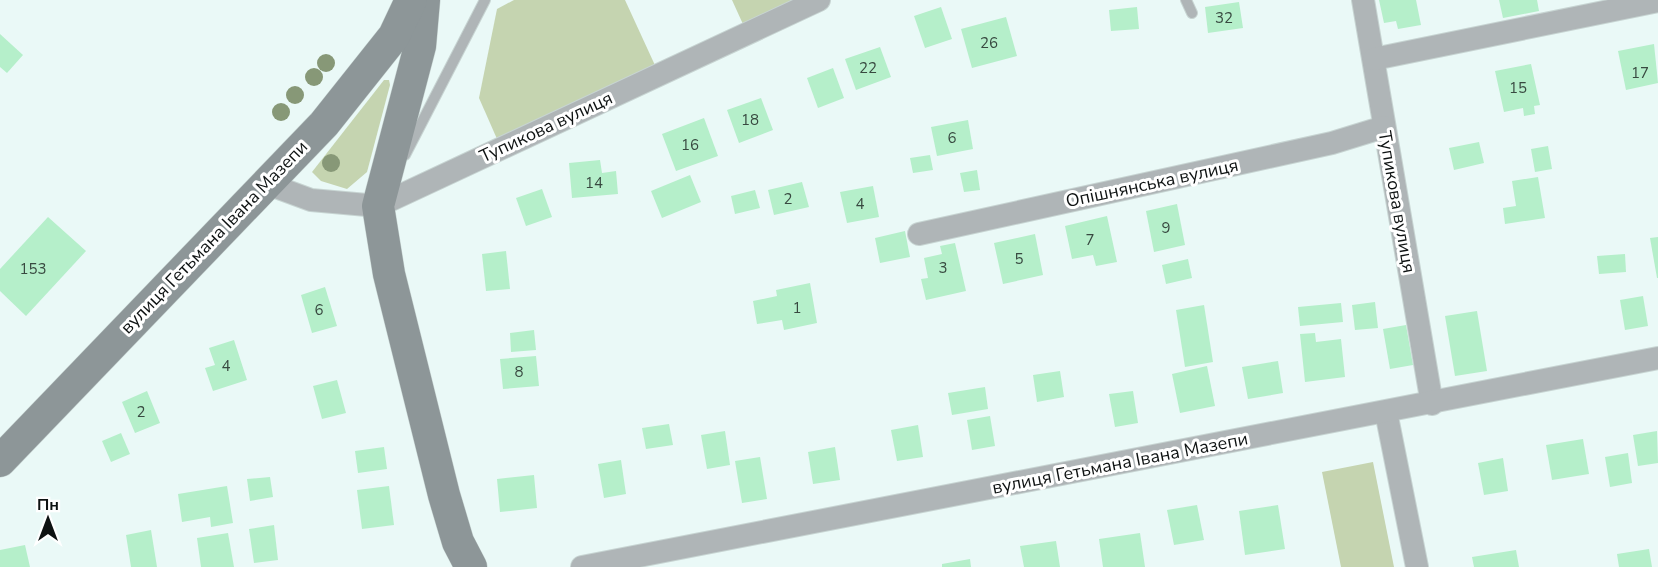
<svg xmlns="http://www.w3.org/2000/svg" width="1658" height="567" font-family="'Nunito Sans',sans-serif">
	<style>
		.green { fill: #c5d4b0 }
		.building { fill: #b5efca }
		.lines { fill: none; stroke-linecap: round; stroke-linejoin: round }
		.lane-casing { stroke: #c7d4d2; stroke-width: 12 }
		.street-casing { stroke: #c7d4d2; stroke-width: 24 }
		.secondary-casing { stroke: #c7d4d2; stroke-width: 33 }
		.lane { stroke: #afb5b7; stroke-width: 10 }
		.street { stroke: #afb5b7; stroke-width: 22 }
		.secondary { stroke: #8d9698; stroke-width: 32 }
		.tree { fill: #879877 }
		.labels { text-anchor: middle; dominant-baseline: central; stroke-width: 6; stroke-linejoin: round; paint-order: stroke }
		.number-label { font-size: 15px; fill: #384940 }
		.street-label { font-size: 18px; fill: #0e1212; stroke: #fff }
	</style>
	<rect width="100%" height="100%" fill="#eaf9f7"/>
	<g class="green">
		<polygon points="514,0 625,0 659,74 501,148 479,98 497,9"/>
		<polygon points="732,0 819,0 747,33"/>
		<polygon points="384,80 389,80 390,85 367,172 347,189 321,181 312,172"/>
		<polygon points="1373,462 1394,567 1341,567 1322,472"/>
	</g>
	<g class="building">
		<polygon points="1379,0 1416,0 1421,25 1398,29 1396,21 1384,23"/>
		<polygon points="1499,0 1537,0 1539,11 1503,18"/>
		<polygon points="1239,2 1243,28 1208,33 1205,7"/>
		<polygon points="941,7 952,39 925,48 914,16"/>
		<polygon points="1137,7 1139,29 1111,31 1109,10"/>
		<polygon points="1006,17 1017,56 972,68 961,29"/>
		<polygon points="0,34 23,55 7,73 0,67"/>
		<polygon points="1654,44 1658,83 1626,90 1618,51"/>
		<polygon points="880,47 891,77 856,90 845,59"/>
		<polygon points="1531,64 1540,105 1534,106 1535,114 1524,116 1523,108 1504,112 1495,71"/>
		<polygon points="833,68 844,98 818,108 807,78"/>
		<polygon points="761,98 773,130 739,143 727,110"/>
		<polygon points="704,118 718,156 676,171 662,134"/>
		<polygon points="968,120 973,149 937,156 931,127"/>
		<polygon points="1479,142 1484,163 1454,170 1449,148"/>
		<polygon points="1548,146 1552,169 1535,172 1531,149"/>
		<polygon points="930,155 933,170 913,173 910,158"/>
		<polygon points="600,160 602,173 616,171 618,194 572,198 569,163"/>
		<polygon points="977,170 980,190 964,192 960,173"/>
		<polygon points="690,175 701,202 662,218 651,191"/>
		<polygon points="1538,177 1545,218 1505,224 1503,208 1516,206 1512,181"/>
		<polygon points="802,182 809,207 774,215 768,190"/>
		<polygon points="873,186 879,217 847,223 840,192"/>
		<polygon points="542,189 552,217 526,226 516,198"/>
		<polygon points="755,190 760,208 735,214 731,196"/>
		<polygon points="1177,204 1185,245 1154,252 1146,211"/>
		<polygon points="1107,216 1117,262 1096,266 1093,255 1072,259 1065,226"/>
		<polygon points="48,217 86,251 26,316 0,291 0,269"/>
		<polygon points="905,231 910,257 880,263 875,238"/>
		<polygon points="1035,234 1043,275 1003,284 994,243"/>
		<polygon points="1658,237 1658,278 1657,278 1650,238"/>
		<polygon points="955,243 966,291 926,300 921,279 928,278 924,258 942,254 940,246"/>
		<polygon points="506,251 510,289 486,291 482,254"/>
		<polygon points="1625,254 1626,272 1599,274 1597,256"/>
		<polygon points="1188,259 1192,278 1166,284 1162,265"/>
		<polygon points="810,283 817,323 784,330 782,320 757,324 753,301 777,296 776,290"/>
		<polygon points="325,287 337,326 312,333 301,295"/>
		<polygon points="1643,296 1648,326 1625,330 1620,300"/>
		<polygon points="1375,302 1378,328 1355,330 1352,305"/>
		<polygon points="1341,303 1343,322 1300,326 1298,307"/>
		<polygon points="1204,305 1213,362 1185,367 1176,310"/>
		<polygon points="1477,311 1487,371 1455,376 1445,316"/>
		<polygon points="1406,325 1413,365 1390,369 1383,329"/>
		<polygon points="534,330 536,350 511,352 510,333"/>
		<polygon points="1315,333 1316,342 1341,339 1345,377 1305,382 1300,334"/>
		<polygon points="234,340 247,380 213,391 205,368 215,365 209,348"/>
		<polygon points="536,356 539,386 503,389 500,359"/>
		<polygon points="1278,361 1283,393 1248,399 1242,367"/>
		<polygon points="1207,366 1215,406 1180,413 1172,374"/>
		<polygon points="1060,371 1064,397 1037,402 1033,375"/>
		<polygon points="337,380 346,413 322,419 313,386"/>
		<polygon points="985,387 988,409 952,415 948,393"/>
		<polygon points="147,391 160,423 135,433 122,402"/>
		<polygon points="1133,391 1138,423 1115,427 1109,394"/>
		<polygon points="990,416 995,446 972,450 967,420"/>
		<polygon points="669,424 673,445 646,449 642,428"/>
		<polygon points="918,425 923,457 897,461 891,430"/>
		<polygon points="725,431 730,465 707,469 701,435"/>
		<polygon points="1657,431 1658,463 1638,466 1633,435"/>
		<polygon points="121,433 130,454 111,462 102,441"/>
		<polygon points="1583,439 1589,474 1552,480 1546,445"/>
		<polygon points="384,447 387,469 358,473 355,451"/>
		<polygon points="835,447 840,480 813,484 808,452"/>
		<polygon points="1628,453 1632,483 1610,487 1605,457"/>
		<polygon points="760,457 767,499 742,503 735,461"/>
		<polygon points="1503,458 1508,491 1484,495 1478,463"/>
		<polygon points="621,460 626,494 604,498 598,464"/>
		<polygon points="534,475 537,508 500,512 497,479"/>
		<polygon points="270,477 273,497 250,501 247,479"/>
		<polygon points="227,486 233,523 211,527 210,517 182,522 178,494"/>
		<polygon points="389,486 394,525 362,529 357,490"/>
		<polygon points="1197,505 1204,540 1174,545 1167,510"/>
		<polygon points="1278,505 1285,549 1245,555 1239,511"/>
		<polygon points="274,525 278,560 254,563 249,529"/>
		<polygon points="151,530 157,567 131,567 126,535"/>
		<polygon points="228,533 234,567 201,567 197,538"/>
		<polygon points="1140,533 1145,567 1103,567 1099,539"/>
		<polygon points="1056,541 1060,567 1024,567 1020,546"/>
		<polygon points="25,545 30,567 0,567 0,550"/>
		<polygon points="1649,549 1652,567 1619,567 1617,554"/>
		<polygon points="1516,550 1519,567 1474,567 1472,557"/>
		<polygon points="970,559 971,567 942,567 942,564"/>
	</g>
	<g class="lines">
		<defs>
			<g id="lane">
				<polyline points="1186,0 1192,13"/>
				<polyline points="405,155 485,0"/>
			</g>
			<g id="street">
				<polyline points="1363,0 1432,404"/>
				<polyline points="1374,59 1658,1"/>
				<polyline points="265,183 311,200 378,206 819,0"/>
				<polyline points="919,234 1332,143 1384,127"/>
				<polyline points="1386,412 1417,567"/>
				<polyline points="582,567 1658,358"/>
			</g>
			<g id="secondary">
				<polyline points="424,0 420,46 378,206 389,274 444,495 458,542 471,567"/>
				<polyline points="0,461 324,124 394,36 411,0"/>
			</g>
		</defs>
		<use href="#lane" class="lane-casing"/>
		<use href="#street" class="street-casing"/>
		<use href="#secondary" class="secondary-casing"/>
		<use href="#lane" class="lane"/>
		<use href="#street" class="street"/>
		<use href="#secondary" class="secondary"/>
	</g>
	<g class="tree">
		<circle cx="326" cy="63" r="9"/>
		<circle cx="314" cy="77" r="9"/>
		<circle cx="295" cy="95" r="9"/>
		<circle cx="281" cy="112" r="9"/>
		<circle cx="331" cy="163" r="9"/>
	</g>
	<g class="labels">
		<g class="number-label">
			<text x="1224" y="18">32</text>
			<text x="989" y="43">26</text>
			<text x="868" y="68">22</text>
			<text x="1640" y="73">17</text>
			<text x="1518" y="88">15</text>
			<text x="750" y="120">18</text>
			<text x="952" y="138">6</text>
			<text x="690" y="145">16</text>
			<text x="594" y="183">14</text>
			<text x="788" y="199">2</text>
			<text x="860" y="204">4</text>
			<text x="1166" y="228">9</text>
			<text x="1090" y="240">7</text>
			<text x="1019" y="259">5</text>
			<text x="943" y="268">3</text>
			<text x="33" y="269">153</text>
			<text x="797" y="308">1</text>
			<text x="319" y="310">6</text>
			<text x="226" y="366">4</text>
			<text x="519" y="372">8</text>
			<text x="141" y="412">2</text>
		</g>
		<g class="street-label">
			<text transform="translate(546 127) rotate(-25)">Тупикова вулиця</text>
			<text transform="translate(1152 183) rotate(-12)">Опішнянська вулиця</text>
			<text transform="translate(1397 202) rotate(80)">Тупикова вулиця</text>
			<text transform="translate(214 237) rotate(-46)">вулиця Гетьмана Івана Мазепи</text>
			<text transform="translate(1120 463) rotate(-11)">вулиця Гетьмана Івана Мазепи</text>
		</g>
	</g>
	<g transform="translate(48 519)" stroke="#ffffff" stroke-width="4.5" paint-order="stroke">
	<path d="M0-4.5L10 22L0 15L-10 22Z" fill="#0e1212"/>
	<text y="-9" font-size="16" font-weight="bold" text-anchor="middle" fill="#0e1212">Пн</text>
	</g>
</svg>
